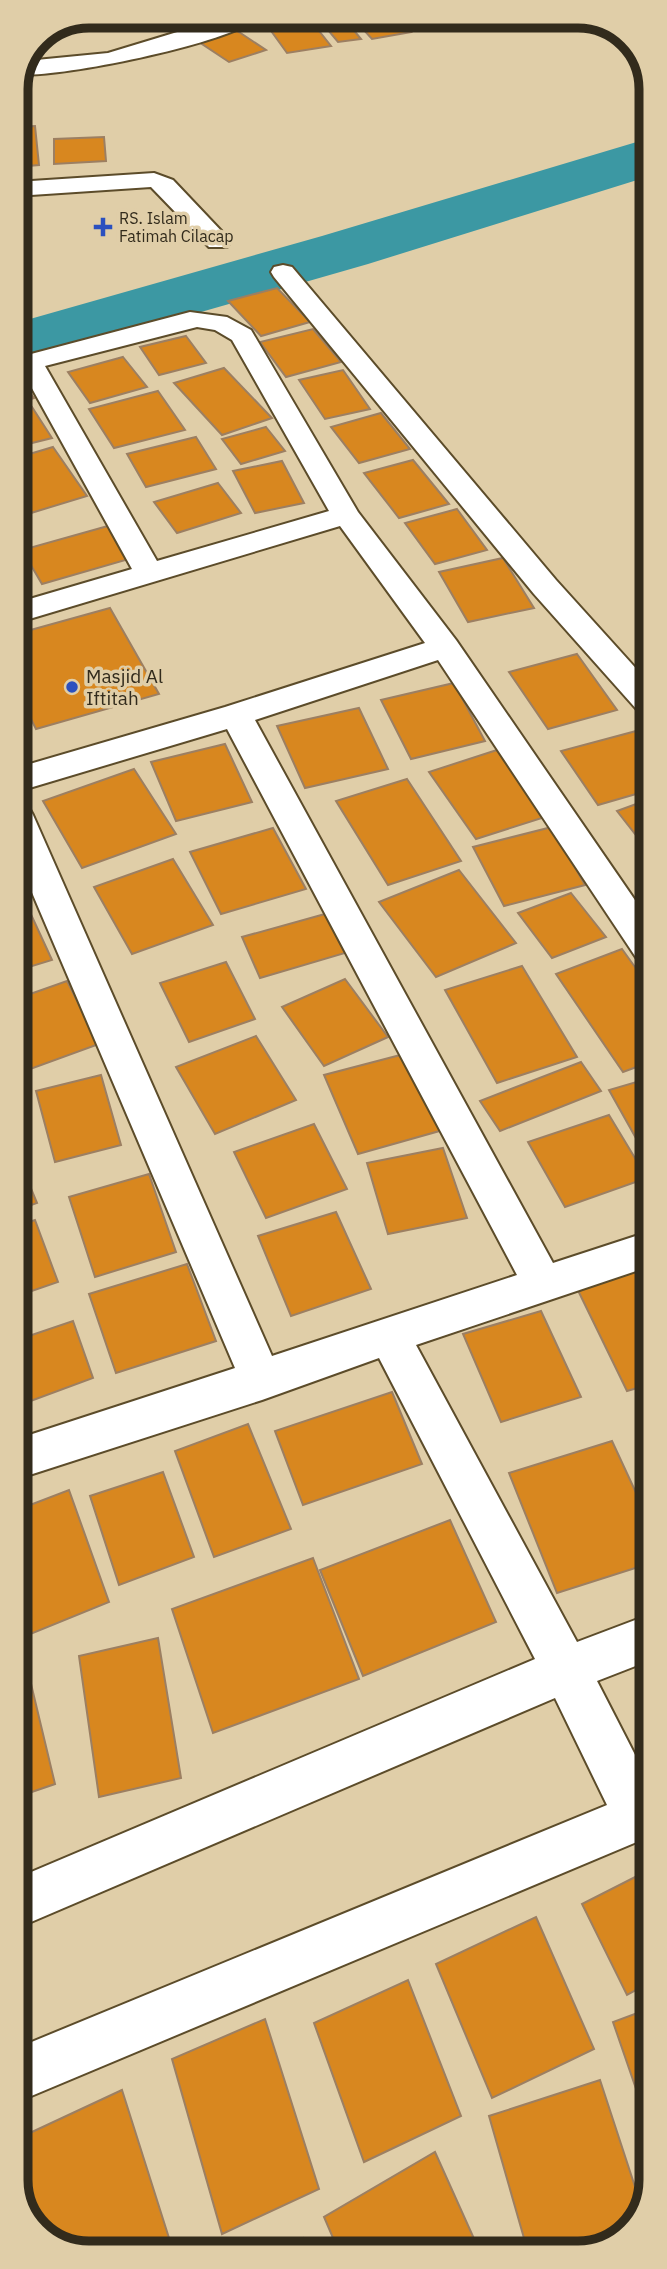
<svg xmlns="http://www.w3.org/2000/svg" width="667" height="2269" font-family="'IBM Plex Sans',sans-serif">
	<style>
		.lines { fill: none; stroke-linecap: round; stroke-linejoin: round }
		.river { fill: #3c98a3; fill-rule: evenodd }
		.building { fill: #d8871f; stroke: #9c7f62; stroke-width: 2 }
		.street-casing { stroke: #5c4c2a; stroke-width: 4 }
		.street { fill: #fff; fill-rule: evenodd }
		.poi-dot { fill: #2b50bf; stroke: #e0cea8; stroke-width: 2.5 }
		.labels { text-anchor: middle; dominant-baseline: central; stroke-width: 7; stroke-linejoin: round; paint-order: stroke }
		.far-poi-label { font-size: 16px; fill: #322b1c; stroke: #e0cea8; text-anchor: start }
		.poi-label { font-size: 19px; fill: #322b1c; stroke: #e0cea8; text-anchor: start }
		.rim { fill: none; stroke: #322b1c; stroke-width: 9 }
	</style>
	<rect width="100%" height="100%" fill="#e0cea8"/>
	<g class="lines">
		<polygon class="river" points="650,138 650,176 368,264 16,365 16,323 322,236"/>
	</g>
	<g class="building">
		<polygon points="342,16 361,39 338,42 318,18"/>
		<polygon points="351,16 396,16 411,32 372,39"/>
		<polygon points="417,16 490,16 491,18 429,29"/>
		<polygon points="312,22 331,46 287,53 269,28"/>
		<polygon points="233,28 266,50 229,62 196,40"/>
		<polygon points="35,126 39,165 16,167 16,127"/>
		<polygon points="104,137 106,161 54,164 54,139"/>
		<polygon points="277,288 310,322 261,336 228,301"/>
		<polygon points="313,329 341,362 286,377 260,342"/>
		<polygon points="186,336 206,363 159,375 140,347"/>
		<polygon points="123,357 147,387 90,403 68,372"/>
		<polygon points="224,368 272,418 222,435 174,383"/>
		<polygon points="343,370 370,409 325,419 299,380"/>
		<polygon points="19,379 34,398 16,404 16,380"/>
		<polygon points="158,391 185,430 114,448 89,409"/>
		<polygon points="32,407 52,438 16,447 16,411"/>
		<polygon points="381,413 410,449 359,463 331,427"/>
		<polygon points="266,427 285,451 241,464 222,439"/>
		<polygon points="196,437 216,469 146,487 127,454"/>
		<polygon points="53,447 87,496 31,513 16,490 16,458"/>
		<polygon points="413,460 449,504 399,518 364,473"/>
		<polygon points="282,461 304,503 255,513 233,471"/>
		<polygon points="218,483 241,513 177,533 154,502"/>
		<polygon points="457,509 487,550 435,564 405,523"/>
		<polygon points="108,526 129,559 42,584 22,550"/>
		<polygon points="503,558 534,608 468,622 439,572"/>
		<polygon points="110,608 159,694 36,729 16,689 16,634"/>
		<polygon points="577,654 617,710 548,729 509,672"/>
		<polygon points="454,683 485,741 411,759 381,700"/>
		<polygon points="359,708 388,769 305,788 277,726"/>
		<polygon points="640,730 650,744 650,790 598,805 561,751"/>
		<polygon points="225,744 252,802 176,821 151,762"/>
		<polygon points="497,750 545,817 476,839 429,772"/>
		<polygon points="134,769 176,834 82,868 43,801"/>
		<polygon points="407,779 461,861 388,885 336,801"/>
		<polygon points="650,799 650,853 617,811"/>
		<polygon points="552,827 585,885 504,906 473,847"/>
		<polygon points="273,828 306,889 221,914 190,852"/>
		<polygon points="173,859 213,925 132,954 94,887"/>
		<polygon points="16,865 32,893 16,898"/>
		<polygon points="459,870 516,943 436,977 379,902"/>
		<polygon points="571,893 606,937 552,958 518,913"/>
		<polygon points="28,908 52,960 16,971 16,911"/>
		<polygon points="325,914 345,953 260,978 242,937"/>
		<polygon points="622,949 650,988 650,1062 623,1072 556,974"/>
		<polygon points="226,962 255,1019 189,1042 160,983"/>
		<polygon points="522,966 577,1057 497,1083 445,990"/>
		<polygon points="345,979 388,1037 324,1066 282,1007"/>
		<polygon points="67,981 99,1044 22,1072 17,1060 16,999"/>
		<polygon points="256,1036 296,1100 215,1134 176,1067"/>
		<polygon points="408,1053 443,1130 358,1154 324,1075"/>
		<polygon points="581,1062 601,1091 500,1131 480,1101"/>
		<polygon points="101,1075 121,1145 55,1162 36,1091"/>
		<polygon points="650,1078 651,1165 609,1090"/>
		<polygon points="609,1115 647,1178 565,1207 528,1142"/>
		<polygon points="314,1124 347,1189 266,1218 234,1152"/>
		<polygon points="443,1148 467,1218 388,1234 367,1163"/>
		<polygon points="17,1155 37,1203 17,1210"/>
		<polygon points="149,1174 176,1252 95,1277 69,1197"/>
		<polygon points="336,1212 371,1289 291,1316 258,1236"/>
		<polygon points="35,1220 58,1282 17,1296 17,1226"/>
		<polygon points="651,1252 651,1384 627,1391 571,1276"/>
		<polygon points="187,1264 216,1341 116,1373 89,1294"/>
		<polygon points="541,1311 581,1397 501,1422 463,1334"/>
		<polygon points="73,1321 93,1378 17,1406 17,1340"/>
		<polygon points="392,1392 422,1464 303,1505 275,1431"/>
		<polygon points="248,1424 291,1529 214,1557 175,1451"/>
		<polygon points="612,1441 651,1525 651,1563 557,1593 509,1473"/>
		<polygon points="163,1472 194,1557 119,1585 90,1496"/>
		<polygon points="69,1490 109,1602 28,1635 17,1602 17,1510"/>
		<polygon points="450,1520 496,1622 363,1676 320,1570"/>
		<polygon points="313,1558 359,1679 213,1733 172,1609"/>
		<polygon points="158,1638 181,1778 99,1797 79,1656"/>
		<polygon points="26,1663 55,1784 17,1797 17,1666"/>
		<polygon points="651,1869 651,1982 627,1995 582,1904"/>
		<polygon points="536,1917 594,2049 492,2098 436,1964"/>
		<polygon points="408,1980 461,2116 364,2162 314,2023"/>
		<polygon points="651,2008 651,2106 643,2109 613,2022"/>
		<polygon points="265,2019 319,2189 222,2234 172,2059"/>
		<polygon points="600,2080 642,2208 636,2225 593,2252 528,2252 489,2116"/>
		<polygon points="122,2090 169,2238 140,2253 80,2253 40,2235 19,2197 17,2139"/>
		<polygon points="435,2152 480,2252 339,2252 324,2217"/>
		<polygon points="303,2238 307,2252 270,2252"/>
	</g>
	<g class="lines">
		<defs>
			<g id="street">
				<path d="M230 16H259C242 41 55 79 21 74L26 61 108 53Z"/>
				<polygon points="154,173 173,180 227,237 230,242 227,247 209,247 151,187 16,196 16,182"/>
				<polygon points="283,265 292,267 556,580 650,684 650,715 639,712 534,594 274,277 271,272 274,267"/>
				<path d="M190 312 227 317 251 330 358 512 456 640 650 922V963L637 959 438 660 255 720 553 1263 651 1231V1266L416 1345 577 1642 651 1614V1660L597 1681 651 1786V1836L17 2102V2048L607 1805 555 1698 17 1928V1878L535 1659 379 1358 262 1400 17 1479V1439L235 1368 16 855V803L28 806 33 815 272 1356 517 1275 227 729 16 792V768L225 707 425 643 340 526 16 623V603L132 569 23 372 16 374V358ZM197 327 215 330 232 340 329 511 157 561 45 366Z"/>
			</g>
		</defs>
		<use href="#street" class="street-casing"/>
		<use href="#street" class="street"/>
	</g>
	<g class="poi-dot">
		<path d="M99.5 216.5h7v7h7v7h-7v7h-7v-7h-7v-7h7z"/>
		<circle cx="72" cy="687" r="7"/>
	</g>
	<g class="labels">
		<g class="far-poi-label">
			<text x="119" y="218">RS. Islam<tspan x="119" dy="18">Fatimah Cilacap</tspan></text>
		</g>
		<g class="poi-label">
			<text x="86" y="676">Masjid Al<tspan x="86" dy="22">Iftitah</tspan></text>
		</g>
	</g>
	<path d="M0 0H667V2269H0ZM89 28H578A61 61 0 0 1 639 89V2180A61 61 0 0 1 578 2241H89A61 61 0 0 1 28 2180V89A61 61 0 0 1 89 28Z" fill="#e0cea8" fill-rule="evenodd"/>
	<path class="rim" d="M89 28H578A61 61 0 0 1 639 89V2180A61 61 0 0 1 578 2241H89A61 61 0 0 1 28 2180V89A61 61 0 0 1 89 28Z"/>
</svg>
